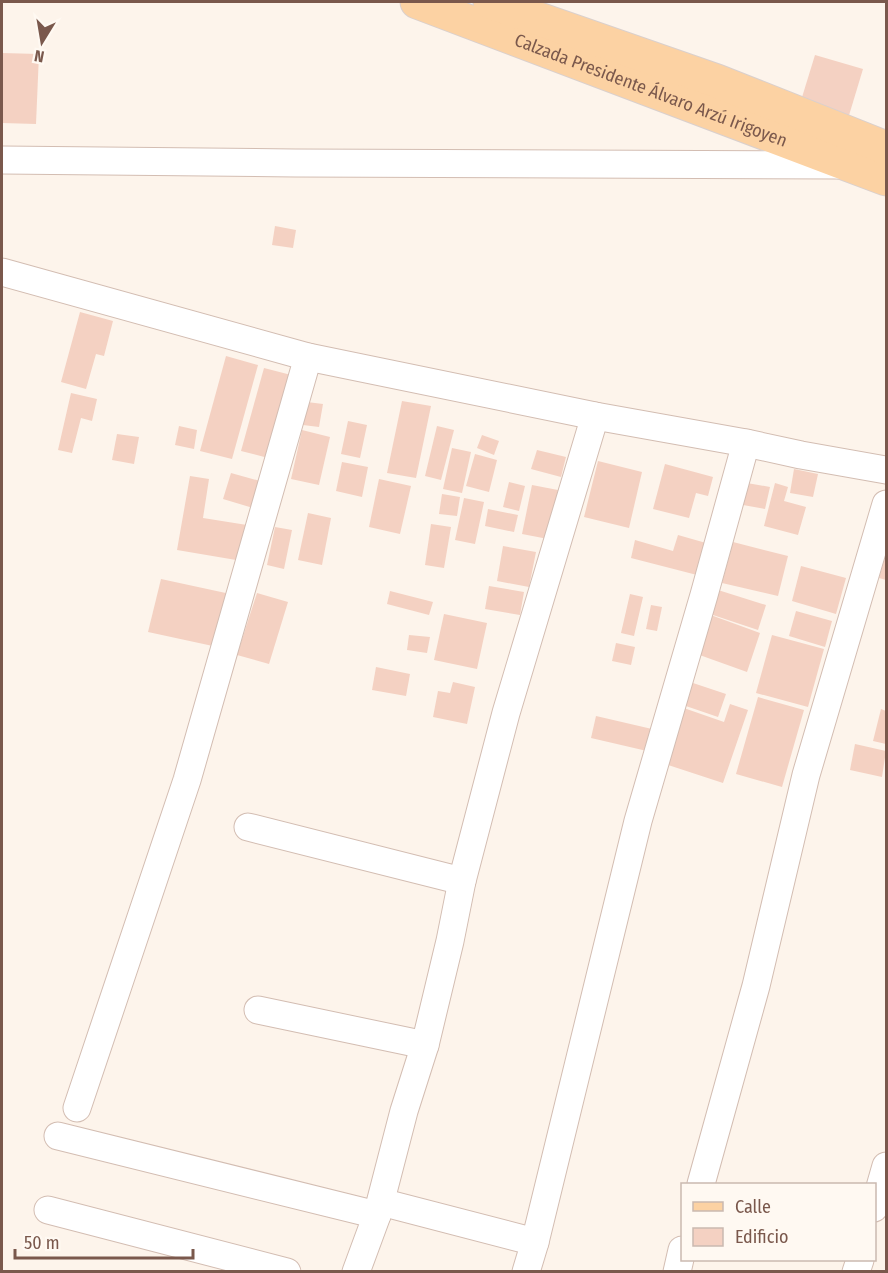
<svg xmlns="http://www.w3.org/2000/svg" width="888" height="1273" font-family="'Fira Sans Condensed',sans-serif">
	<style>
		.building { fill: #f4d1c2 }
		.lines { fill: none; stroke-linecap: round; stroke-linejoin: round }
		.minor-casing { stroke: #d3bdb2; stroke-width: 29 }
		.major-casing { stroke: #dad0cd; stroke-width: 35 }
		.minor { stroke: #fff; stroke-width: 27 }
		.major { stroke: #fcd2a3; stroke-width: 33 }
		.labels { text-anchor: middle; dominant-baseline: central; stroke-width: 4.5; stroke-linejoin: round; paint-order: stroke }
		.street-label { font-size: 18px; fill: #7a584c; stroke: #fff9f2 }
	</style>
	<rect width="100%" height="100%" fill="#fdf4eb"/>
	<g class="building">
		<polygon points="2,53 39,54 36,124 2,123"/>
		<polygon points="815,55 863,69 847,122 799,107"/>
		<polygon points="275,226 296,230 293,248 272,245"/>
		<polygon points="80,312 113,321 104,356 96,354 86,389 61,382"/>
		<polygon points="226,356 258,365 232,459 200,451"/>
		<polygon points="264,368 295,376 272,459 241,451"/>
		<polygon points="71,393 97,399 92,421 81,418 72,453 58,450"/>
		<polygon points="299,401 323,404 319,427 295,424"/>
		<polygon points="402,401 431,406 416,478 387,473"/>
		<polygon points="348,421 367,425 360,458 341,454"/>
		<polygon points="179,426 197,430 194,449 175,445"/>
		<polygon points="437,426 454,430 441,480 425,476"/>
		<polygon points="302,430 330,437 319,485 291,479"/>
		<polygon points="117,434 139,437 134,464 112,460"/>
		<polygon points="482,435 499,441 494,455 477,448"/>
		<polygon points="452,448 471,452 462,493 443,489"/>
		<polygon points="537,450 566,457 561,477 531,469"/>
		<polygon points="475,454 497,460 489,492 466,486"/>
		<polygon points="598,461 642,472 629,528 584,517"/>
		<polygon points="342,462 368,467 362,497 336,491"/>
		<polygon points="665,464 713,477 708,496 696,493 689,518 653,509"/>
		<polygon points="794,469 818,474 813,497 790,493"/>
		<polygon points="231,473 260,481 253,508 223,499"/>
		<polygon points="190,476 209,479 203,518 247,525 242,561 177,550"/>
		<polygon points="379,479 411,486 400,534 369,527"/>
		<polygon points="509,482 525,486 519,511 503,507"/>
		<polygon points="747,483 770,487 765,509 743,505"/>
		<polygon points="775,483 788,487 784,501 806,507 798,535 764,526"/>
		<polygon points="532,485 558,490 548,539 522,534"/>
		<polygon points="442,494 460,497 457,516 439,514"/>
		<polygon points="464,498 484,502 475,544 455,540"/>
		<polygon points="488,509 518,515 514,532 485,526"/>
		<polygon points="308,513 331,518 322,565 298,560"/>
		<polygon points="431,524 451,527 444,568 425,565"/>
		<polygon points="275,527 292,530 284,569 267,565"/>
		<polygon points="678,535 706,543 697,575 631,558 635,540 673,551"/>
		<polygon points="733,542 788,556 778,596 722,583"/>
		<polygon points="503,546 536,552 529,587 497,581"/>
		<polygon points="886,554 886,580 879,578"/>
		<polygon points="801,566 846,578 836,614 792,601"/>
		<polygon points="161,579 235,595 222,648 148,632"/>
		<polygon points="489,586 524,592 520,615 485,609"/>
		<polygon points="718,590 766,605 758,630 710,614"/>
		<polygon points="390,591 433,602 429,615 387,604"/>
		<polygon points="257,593 288,602 269,664 237,655"/>
		<polygon points="630,594 643,597 634,636 621,633"/>
		<polygon points="651,605 662,607 657,631 646,629"/>
		<polygon points="796,611 832,621 825,647 789,636"/>
		<polygon points="444,614 487,623 477,669 434,660"/>
		<polygon points="708,614 760,633 747,672 694,653"/>
		<polygon points="409,635 430,637 427,653 407,650"/>
		<polygon points="772,635 824,649 808,707 756,693"/>
		<polygon points="616,643 635,647 631,665 612,661"/>
		<polygon points="376,667 410,674 406,696 372,690"/>
		<polygon points="687,681 726,694 718,717 680,704"/>
		<polygon points="453,682 475,687 467,724 433,717 438,691 450,693"/>
		<polygon points="758,697 804,710 782,787 736,774"/>
		<polygon points="730,704 748,710 723,783 659,762 678,706 724,722"/>
		<polygon points="881,709 886,711 886,744 873,741"/>
		<polygon points="596,716 652,729 647,751 591,738"/>
		<polygon points="855,744 886,751 882,777 850,770"/>
	</g>
	<g class="lines">
		<defs>
			<g id="minor">
				<polyline points="2,160 295,163 840,165"/>
				<polyline points="2,272 308,357 595,416 746,443 801,455 886,470"/>
				<polyline points="248,827 462,881"/>
				<polyline points="258,1010 425,1045"/>
				<polyline points="77,1108 187,780 308,357"/>
				<polyline points="58,1136 377,1215"/>
				<polyline points="701,1184 756,986 806,775 886,504"/>
				<polyline points="381,1202 535,1242"/>
				<polyline points="874,1208 886,1166"/>
				<polyline points="48,1210 287,1272"/>
				<polyline points="356,1272 377,1215 404,1111 425,1045 450,941 462,881 506,713 595,416"/>
				<polyline points="526,1272 535,1242 638,821 704,595 746,443"/>
				<polyline points="677,1272 682,1250"/>
				<polyline points="856,1272 860,1260"/>
			</g>
			<g id="major">
				<path id="s1" d="M417 2 886 179"/>
				<polyline points="490,2 717,81 886,148"/>
			</g>
		</defs>
		<use href="#minor" class="minor-casing"/>
		<use href="#major" class="major-casing"/>
		<use href="#minor" class="minor"/>
		<use href="#major" class="major"/>
	</g>
	<g class="labels">
		<g class="street-label">
			<text stroke="none"><textPath href="#s1" startOffset="250">Calzada Presidente Álvaro Arzú Irigoyen</textPath></text>
		</g>
	</g>
	<rect width="888" height="1273" fill="none" stroke="#7a584c" stroke-width="6"/>
	<rect x="681" y="1183" width="195" height="78" fill="#fff9f2" stroke="#cab9b0" stroke-width="1.5"/>
	<rect x="693" y="1202" width="30" height="9" fill="#fcd2a3" stroke="#cab9b0" stroke-width="1.5"/>
	<text x="735" y="1213" font-size="18" fill="#7a584c">Calle</text>
	<rect x="693" y="1228" width="30" height="18" fill="#f4d1c2" stroke="#cab9b0" stroke-width="1.5"/>
	<text x="735" y="1243" font-size="18" fill="#7a584c">Edificio</text>
	<g transform="translate(42 42) rotate(191)" stroke="#fff9f2" stroke-width="4.5" paint-order="stroke">
	<path d="M0-4.5L10 22L0 15L-10 22Z" fill="#7a584c"/>
	<text y="-9" font-size="16" font-weight="bold" text-anchor="middle" fill="#7a584c">N</text>
	</g>
	<path d="M15 1249v9h178v-9" fill="none" stroke="#7a584c" stroke-width="3"/>
	<text x="24" y="1249" font-size="18" fill="#7a584c" stroke="#fff9f2" stroke-width="4.5" paint-order="stroke">50 m</text>
</svg>
